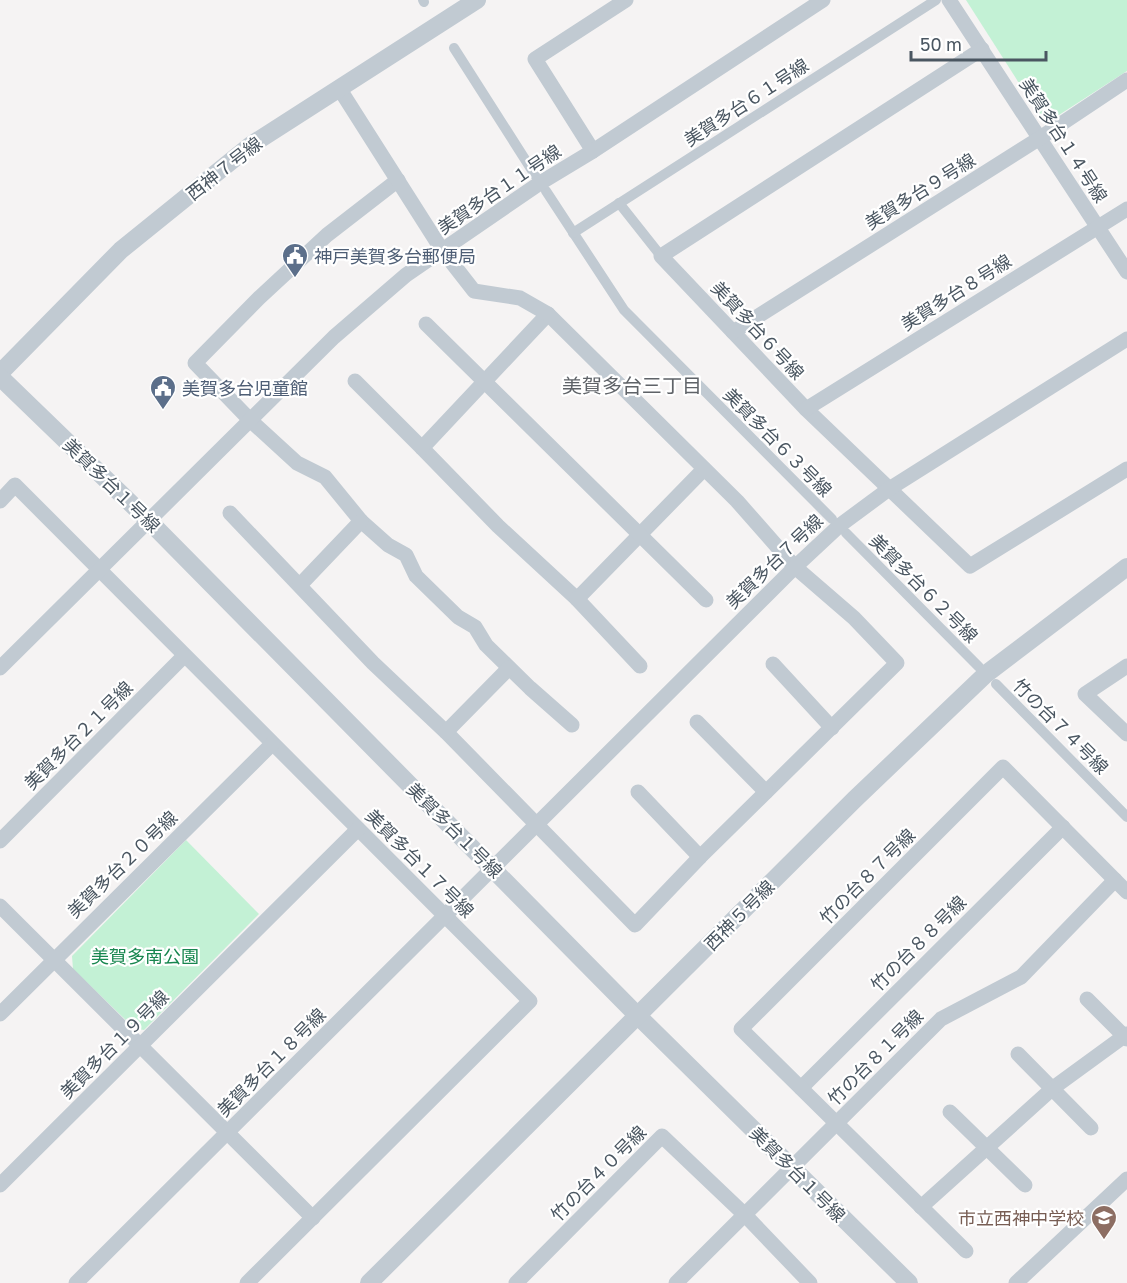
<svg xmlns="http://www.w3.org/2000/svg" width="1127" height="1283" font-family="'Golos Text','Noto Sans JP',sans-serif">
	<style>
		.park { fill: #c3f1d5 }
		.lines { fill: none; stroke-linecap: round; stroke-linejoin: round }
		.pedestrian { stroke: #c1cad2; stroke-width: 10 }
		.minor { stroke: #c1cad2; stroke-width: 15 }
		.tertiary { stroke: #c1cad2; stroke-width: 18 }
		.labels { text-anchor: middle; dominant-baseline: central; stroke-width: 4.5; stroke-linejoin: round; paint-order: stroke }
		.street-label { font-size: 18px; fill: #4a5661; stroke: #fff }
		.service-label { font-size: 18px; fill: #4e5e75; stroke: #fff; text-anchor: start }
		.park-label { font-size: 18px; fill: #17864f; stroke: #fff }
		.education-label { font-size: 18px; fill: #785e54; stroke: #fff; text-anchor: end }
		.neighbourhood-label { font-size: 20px; fill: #5f6368; stroke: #fff }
	</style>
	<rect width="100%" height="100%" fill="#f5f3f3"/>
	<g class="park">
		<polygon points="966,0 1127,0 1127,71 1045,124"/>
		<polygon points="186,840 259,914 144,1030 134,1028 73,969 72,956"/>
	</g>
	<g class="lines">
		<g class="pedestrian">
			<polyline points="423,0 424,2"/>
			<polyline points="454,48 535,175"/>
			<polyline points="546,191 624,310 832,519"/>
			<polyline points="619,203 661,256"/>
			<polyline points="573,233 936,0"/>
			<polyline points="846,533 979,667"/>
			<polyline points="996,684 1127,817"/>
		</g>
		<g class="minor">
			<polyline points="949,0 1127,272"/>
			<polyline points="982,49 661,256 806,409 970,566 1127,469"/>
			<polyline points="593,151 535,59 626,0"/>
			<polyline points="398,180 327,235 259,298 195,363 250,420 297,463 325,477 361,521 388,545 406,555 416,576 458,617 475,627 486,645 530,688 572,725"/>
			<polyline points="548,314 422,448 498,526 577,599 704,469"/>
			<polyline points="426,324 706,600"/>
			<polyline points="733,332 1040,138 1127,80"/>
			<polyline points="355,381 422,448"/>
			<polyline points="806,409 1127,209"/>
			<polyline points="0,501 15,485 530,1001 247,1283"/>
			<polyline points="230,513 373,663 446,732 635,925 700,857 897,663 854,618 795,567 737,501 548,314 520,298 474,291 442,250 339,88"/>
			<polyline points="300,585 361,521"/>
			<polyline points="577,599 640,666"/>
			<polyline points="773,664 832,728"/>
			<polyline points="1127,666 1085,694 1127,734"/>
			<polyline points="0,668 334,337 406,275 540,183 593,151 823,0"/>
			<polyline points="697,722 766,792"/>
			<polyline points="446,732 509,668"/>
			<polyline points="638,792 700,857"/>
			<polyline points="0,841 184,656"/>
			<polyline points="0,906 313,1218"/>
			<polyline points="1087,999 1127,1039"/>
			<polyline points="0,1014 272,744"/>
			<polyline points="1018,1054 1091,1128"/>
			<polyline points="801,1088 1063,827"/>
			<polyline points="950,1112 1025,1185"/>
			<polyline points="0,1185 358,829"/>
			<polyline points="921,1207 1053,1088 1127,1034"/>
			<polyline points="966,1251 741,1029 1003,767 1115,880"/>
			<polyline points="76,1283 795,567 839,526 889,489 1127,339"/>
			<polyline points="516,1283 662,1136 745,1215 810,1283"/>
			<polyline points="676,1283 941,1019 1021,977 1115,880 1127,892"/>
			<polyline points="1016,1283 1127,1179"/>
		</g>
		<g class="tertiary">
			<polyline points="0,373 121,250 251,145 477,0"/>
			<polyline points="0,377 148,520 637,1015 909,1283"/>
			<polyline points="369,1283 855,799 986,674 1127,567"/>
		</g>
	</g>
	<defs>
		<symbol id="civic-pin" viewBox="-11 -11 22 30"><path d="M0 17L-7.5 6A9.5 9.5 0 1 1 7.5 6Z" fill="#5c6f8a" stroke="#fff"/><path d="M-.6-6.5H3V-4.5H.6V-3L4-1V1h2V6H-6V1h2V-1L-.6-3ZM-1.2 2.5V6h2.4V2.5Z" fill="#fff"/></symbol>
		<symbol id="school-pin" viewBox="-11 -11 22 30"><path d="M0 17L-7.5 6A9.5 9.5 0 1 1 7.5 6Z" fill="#8d6e63" stroke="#fff"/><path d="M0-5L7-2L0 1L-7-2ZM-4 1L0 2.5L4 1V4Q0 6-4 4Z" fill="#fff"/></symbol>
	</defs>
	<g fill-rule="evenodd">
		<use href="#civic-pin" x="280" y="241" width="30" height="40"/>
		<use href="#civic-pin" x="148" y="373" width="30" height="40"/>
		<use href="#school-pin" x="1089" y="1203" width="30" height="40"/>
	</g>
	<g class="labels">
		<g class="street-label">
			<text transform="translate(746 102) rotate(-33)">美賀多台６１号線</text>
			<text transform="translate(1064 140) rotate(57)">美賀多台１４号線</text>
			<text transform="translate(224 168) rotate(-38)">西神７号線</text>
			<text transform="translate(499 189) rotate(-34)">美賀多台１１号線</text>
			<text transform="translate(920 191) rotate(-32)">美賀多台９号線</text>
			<text transform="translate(956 292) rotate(-32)">美賀多台８号線</text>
			<text transform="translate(758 330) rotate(47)">美賀多台６号線</text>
			<text transform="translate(778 442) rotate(45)">美賀多台６３号線</text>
			<text transform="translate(112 485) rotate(44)">美賀多台１号線</text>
			<text transform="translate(774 561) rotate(-44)">美賀多台７号線</text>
			<text transform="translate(924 588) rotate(45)">美賀多台６２号線</text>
			<text transform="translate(1061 726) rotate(45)">竹の台７４号線</text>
			<text transform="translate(78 735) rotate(-45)">美賀多台２１号線</text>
			<text transform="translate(455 830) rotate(45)">美賀多台１号線</text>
			<text transform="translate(420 863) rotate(45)">美賀多台１７号線</text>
			<text transform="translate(122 864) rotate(-44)">美賀多台２０号線</text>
			<text transform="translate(867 876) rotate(-45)">竹の台８７号線</text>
			<text transform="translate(739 915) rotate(-45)">西神５号線</text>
			<text transform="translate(918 943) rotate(-45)">竹の台８８号線</text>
			<text transform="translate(114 1044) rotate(-45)">美賀多台１９号線</text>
			<text transform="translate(875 1057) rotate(-45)">竹の台８１号線</text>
			<text transform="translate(271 1062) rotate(-45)">美賀多台１８号線</text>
			<text transform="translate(598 1173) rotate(-45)">竹の台４０号線</text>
			<text transform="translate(798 1174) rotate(45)">美賀多台１号線</text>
		</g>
		<g class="service-label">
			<text x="314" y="256">神戸美賀多台郵便局</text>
			<text x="182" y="388">美賀多台児童館</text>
		</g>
		<g class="park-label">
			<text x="145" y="956">美賀多南公園</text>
		</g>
		<g class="education-label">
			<text x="1084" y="1218">市立西神中学校</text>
		</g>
		<g class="neighbourhood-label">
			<text x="632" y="385">美賀多台三丁目</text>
		</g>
	</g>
	<path d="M911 51v9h135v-9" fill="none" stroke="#4a5661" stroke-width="3"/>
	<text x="920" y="51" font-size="18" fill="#4a5661" stroke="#ffffff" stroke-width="4.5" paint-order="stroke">50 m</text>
</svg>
